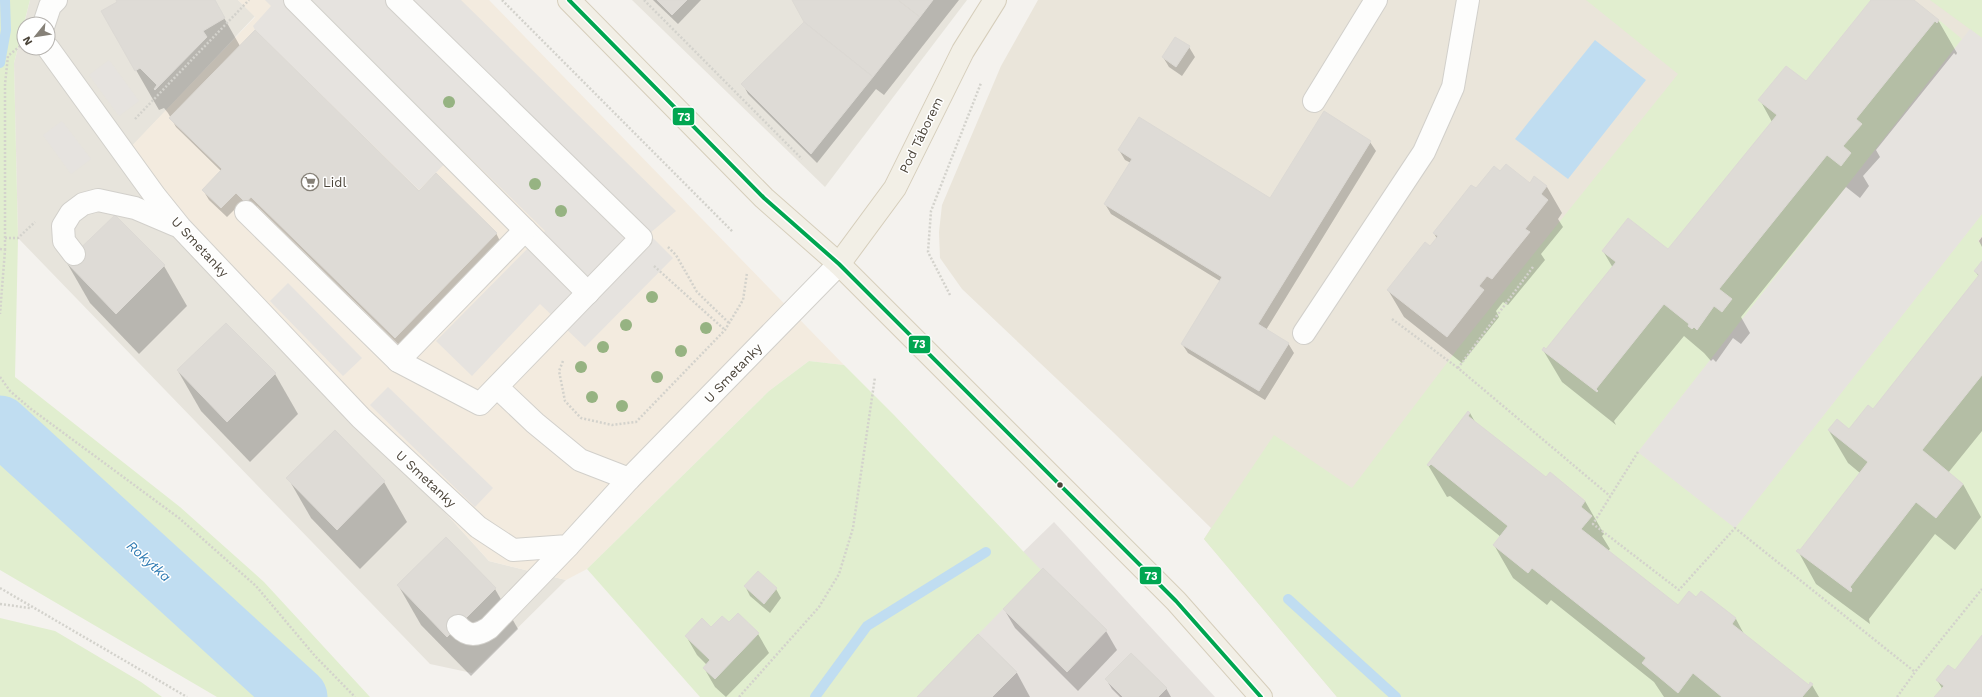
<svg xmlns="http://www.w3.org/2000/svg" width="1982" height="697" font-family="'Work Sans',sans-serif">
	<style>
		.residential { fill: #e7e4dc }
		.commercial { fill: #f3ebdf }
		.industrial { fill: #e6e2de }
		.education { fill: #eae5da }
		.green { fill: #e1eecf; fill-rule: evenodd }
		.parking { fill: #e6e3df }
		.water { fill: #c0ddf1 }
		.shadow { fill: #0003 }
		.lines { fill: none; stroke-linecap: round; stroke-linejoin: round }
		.stream { stroke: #c0ddf1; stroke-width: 10 }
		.river { stroke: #c0ddf1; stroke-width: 59 }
		.building { fill: #dedbd6; stroke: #dcd9d4 }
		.minor-casing { stroke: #d2d0cb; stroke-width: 24 }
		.major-casing { stroke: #d6cebb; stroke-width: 24 }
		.path { stroke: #d3d2cc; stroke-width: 2.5; stroke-dasharray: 2 2; stroke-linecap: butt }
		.minor { stroke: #fdfdfc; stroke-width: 22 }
		.major { stroke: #f2efe6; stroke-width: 22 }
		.bus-1-casing { stroke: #fff; stroke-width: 7 }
		.bus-1 { stroke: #00a651; stroke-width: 4 }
		.tree { fill: #96b382 }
		.bus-dot { fill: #4b4439; stroke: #fff; stroke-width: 1.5 }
		.labels { text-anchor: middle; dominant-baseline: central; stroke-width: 3; stroke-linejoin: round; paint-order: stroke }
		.street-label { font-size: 13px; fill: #4b4439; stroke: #fff }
		.poi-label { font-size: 13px; fill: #4b4439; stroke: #fff; text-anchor: start }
		.water-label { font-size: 14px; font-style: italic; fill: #2e7ab2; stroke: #fff }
		.line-badge { stroke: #fff; stroke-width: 1.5 }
		.badge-label { font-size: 11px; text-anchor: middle; font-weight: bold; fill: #fff }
	</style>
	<rect width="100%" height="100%" fill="#f4f2ee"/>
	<g class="residential">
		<polygon points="30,0 238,0 255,16 123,156 489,561 566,580 472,673 430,664 18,238 14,63 24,24 24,48 48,48 48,24 24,24"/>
		<polygon points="632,0 967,0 825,187"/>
	</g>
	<polygon class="commercial" points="238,0 489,0 844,365 809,361 769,391 587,569 566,580 489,561 122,156 255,17"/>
	<polygon class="industrial" points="1054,522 1215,697 874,697"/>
	<polygon class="education" points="1038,0 1982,0 1982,697 1337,697 1204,539 1211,528 1113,432 962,289 940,258 939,232 942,205 1001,66"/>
	<g class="green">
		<polygon points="0,0 30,0 14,63 18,238 15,377 180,507 264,582 370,697 217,697 0,570"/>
		<polygon points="1586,0 1871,0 1806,81 1786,66 1759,100 1777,115 1668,249 1628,218 1602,250 1616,262 1546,349 1544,347 1542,350 1597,392 1598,391 1596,389 1664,304 1689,324 1688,326 1692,329 1694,327 1697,330 1714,306 1722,312 1732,299 1719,289 1827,155 1841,165 1851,153 1843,146 1862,124 1856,119 1935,21 1937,22 1939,20 1962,39 1638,452 1735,528 1982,214 1982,236 1978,241 1982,245 1982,261 1979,275 1873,409 1849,429 1837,419 1828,430 1868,462 1800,550 1798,549 1797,551 1851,591 1852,589 1850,587 1916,502 1936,518 1963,484 1922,450 1982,375 1982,635 1955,670 1948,665 1936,680 1944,686 1936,697 1802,697 1813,684 1810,682 1809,685 1732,624 1736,618 1701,591 1696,597 1678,605 1581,529 1581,507 1585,500 1550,472 1546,477 1468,416 1470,413 1469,411 1427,465 1429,466 1431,464 1508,526 1493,545 1528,573 1532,568 1646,658 1642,663 1678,692 1693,673 1722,697 1337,697 1204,539 1274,435 1352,488 1459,347 1678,74"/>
		<polygon points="1930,0 1982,0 1982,38"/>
		<path d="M809 361 844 365 894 415 1041 570 917 697H700L587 569 769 391ZM758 572 763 603 744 586ZM738 613 759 633 715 679 703 668 710 660 685 636 702 619 711 627 722 616 729 622Z"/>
		<polygon points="0,618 55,631 141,682 162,697 0,697"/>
	</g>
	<g class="parking">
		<polygon points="265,0 461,0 676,211 649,234 673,258 585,347 540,304 472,376 436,341 545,231 460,148 419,190 255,30 253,26 271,6"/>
		<polygon points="1970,29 1982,38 1982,214 1735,528 1638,452"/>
		<polygon points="109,60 139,101 119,116 89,75"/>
		<polygon points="62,121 91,159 71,174 43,135"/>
		<polygon points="288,283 362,358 343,376 270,301"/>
		<polygon points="388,387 493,488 475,507 370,405"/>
	</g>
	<polygon class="water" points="1595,40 1646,80 1568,179 1515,139"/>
	<g class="shadow">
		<polygon points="117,0 214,0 240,46 419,192 496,233 501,243 401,347 257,206 252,211 242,202 227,217 209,200 203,190 221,171 176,127 168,113 164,108 159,110 136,70"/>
		<polygon points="653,0 701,0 678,24"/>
		<polygon points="793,0 959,0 884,95 876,89 817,163 748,94 743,84 805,22"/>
		<polygon points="1872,0 1913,0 1938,20 1957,53 1956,55 1954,53 1876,150 1880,157 1863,176 1869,186 1860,198 1846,187 1741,317 1750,333 1741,344 1733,338 1716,362 1713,359 1711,361 1704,353 1684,336 1614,421 1616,425 1562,382 1543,350 1546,350 1613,268 1603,251 1668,251 1772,122 1760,100 1806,82"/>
		<polygon points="1189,47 1195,57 1182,76 1169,67 1163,57"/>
		<polygon points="1370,142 1376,151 1266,330 1288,343 1294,353 1265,400 1188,353 1182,344 1220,281 1111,214 1105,204 1131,163 1125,160 1119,150 1271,199"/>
		<polygon points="1501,173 1530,184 1535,177 1547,187 1562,213 1558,219 1563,227 1541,254 1545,260 1508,305 1503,302 1496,311 1499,317 1462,363 1404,317 1388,290 1437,239 1434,233 1476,190"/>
		<polygon points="1982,237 1982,247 1979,241"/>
		<polygon points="67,263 164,266 187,306 139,354 90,303"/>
		<polygon points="1982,263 1982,431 1948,473 1963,484 1981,517 1955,550 1935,534 1869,619 1870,624 1816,584 1798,551 1800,551 1860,473 1848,463 1829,431 1849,430 1873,411 1979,277 1975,271"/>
		<polygon points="178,371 275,374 298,414 250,462 201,411"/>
		<polygon points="1470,413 1475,422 1546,479 1585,501 1604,534 1602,536 1610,549 1608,551 1678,607 1696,598 1736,619 1745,636 1809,686 1812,685 1819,697 1664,697 1654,682 1551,600 1547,605 1513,578 1494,545 1501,537 1450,496 1447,497 1428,465"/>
		<polygon points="288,478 384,482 407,522 360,569 311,518"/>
		<polygon points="398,585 495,589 518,629 471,676 421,625"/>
		<polygon points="745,586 776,589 781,598 770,613 750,596"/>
		<polygon points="1004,609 1106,631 1117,650 1078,691 1015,628"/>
		<polygon points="729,624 758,634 769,653 726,697 715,687 704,668 707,665 697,655 686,636"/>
		<polygon points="978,635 1017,673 1030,697 918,697"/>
		<polygon points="1982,637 1982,697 1937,697 1943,690 1937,680 1955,672"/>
		<polygon points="1106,679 1166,688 1171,697 1120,697 1112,689"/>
	</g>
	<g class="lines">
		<g class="stream">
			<polyline points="0,63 6,30 5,0"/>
			<polyline points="1288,599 1396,697"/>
			<polyline points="815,697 867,626 986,552"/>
		</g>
		<polyline class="river" points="0,425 298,697"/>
	</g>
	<g class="building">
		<polygon points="116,0 215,0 225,18 203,31 207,37 155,90 154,89 157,85 140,68 135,71 101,11 117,2"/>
		<polygon points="657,0 687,0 672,15"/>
		<polygon points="792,0 898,0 920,17 873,77 804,22"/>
		<polygon points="898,0 933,0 920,17"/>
		<polygon points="1871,0 1914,0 1939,20 1937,23 1935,21 1856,119 1862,124 1843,146 1851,153 1841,166 1827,155 1719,289 1732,299 1722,312 1714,306 1697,330 1694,327 1692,329 1688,326 1689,324 1664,304 1596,389 1598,391 1597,392 1542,350 1544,347 1546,349 1616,262 1602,251 1628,218 1668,249 1777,115 1758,100 1786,66 1806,81"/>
		<polygon points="804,22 873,77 811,154 741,84"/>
		<polygon points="255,30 419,191 436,173 497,233 395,338 251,197 246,203 236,193 221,208 202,190 222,169 169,118"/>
		<polygon points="1175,37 1190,46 1176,67 1162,57"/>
		<polygon points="1324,111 1371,141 1258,324 1289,343 1259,391 1181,344 1222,277 1104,204 1132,159 1118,150 1139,117 1270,198"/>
		<polygon points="1506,164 1530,183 1534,176 1547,186 1541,194 1548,200 1525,229 1530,232 1492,279 1487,276 1479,286 1484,290 1447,337 1387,290 1425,242 1430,246 1438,236 1433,233 1471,185 1476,188 1494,166 1500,171"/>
		<polygon points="115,215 165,265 116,314 66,262"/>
		<polygon points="1982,261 1982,375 1922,450 1963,484 1936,518 1916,502 1850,587 1852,589 1851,592 1796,551 1798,549 1800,550 1868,462 1828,430 1837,419 1849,429 1868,405 1873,409 1979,275 1974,271"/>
		<polygon points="226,323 276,373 227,422 177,370"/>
		<polygon points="1468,411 1470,413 1468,416 1546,477 1550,472 1585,501 1581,507 1592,516 1581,529 1678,605 1689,591 1696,597 1701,591 1736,618 1732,624 1809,685 1810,682 1813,684 1802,697 1722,697 1693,673 1678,693 1642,663 1646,658 1532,568 1528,573 1493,545 1508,526 1431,464 1429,466 1427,465"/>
		<polygon points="335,430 385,481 337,530 286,478"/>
		<polygon points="446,537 496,588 447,637 397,585"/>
		<polygon points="1043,568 1107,630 1067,672 1003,609"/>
		<polygon points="758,571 777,588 764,604 744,586"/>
		<polygon points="738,613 759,633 715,679 703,668 710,660 685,636 702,618 711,627 722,616 729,622"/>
		<polygon points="978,634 1017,672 992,697 917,697"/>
		<polygon points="1982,635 1982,697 1934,697 1944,686 1936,680 1948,665 1955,670"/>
		<polygon points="1131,653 1167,688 1158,697 1123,697 1105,679"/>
	</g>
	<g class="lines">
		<defs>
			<g id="minor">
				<polyline points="295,0 588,293"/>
				<polyline points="397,0 641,238 480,404 398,361 525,230"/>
				<polyline points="44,24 50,6 56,0"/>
				<polyline points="48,48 155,196 180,227 361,418 478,527 513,550 568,546 629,479 839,264"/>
				<polyline points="1314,101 1376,0"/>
				<polyline points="246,212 398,361"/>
				<polyline points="74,254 64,241 63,226 71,213 83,204 98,200 135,208 175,225"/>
				<polyline points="1304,333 1424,152 1453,87 1468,0"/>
				<polyline points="497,387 535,423 580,460 629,479"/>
				<path d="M458 626C468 637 477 636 489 628L568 546"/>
			</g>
			<g id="major">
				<polyline points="569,0 764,198 839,264 1176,601 1261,697"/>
				<polyline points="839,264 895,188 963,51 995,0"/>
			</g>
		</defs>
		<use href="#minor" class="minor-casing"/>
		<use href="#major" class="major-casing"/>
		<g class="path">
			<polyline points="502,0 733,232"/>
			<polyline points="644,0 802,159"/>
			<polyline points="135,119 249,0"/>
			<polyline points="5,238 18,238 35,222"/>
			<polyline points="668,247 676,255 697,292 729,323"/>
			<polyline points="0,249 5,250 0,314"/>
			<polyline points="5,250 5,84 8,56 20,46"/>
			<polyline points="654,266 725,330"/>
			<polyline points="1533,267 1458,368 1610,496"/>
			<polyline points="950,295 928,252 931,211 981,83"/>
			<polyline points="1392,319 1458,368"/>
			<polyline points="563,361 559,371 565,401 581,418 612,425 636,422 725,330 743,300 747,273"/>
			<polyline points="0,377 10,391 31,409 179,518 256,586 315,656 355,697"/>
			<polyline points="1638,452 1593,524 1679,590 1735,528 1915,672"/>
			<polyline points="0,588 187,697"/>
			<polyline points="0,604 30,608"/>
			<polyline points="739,697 819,607 839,574 853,528 875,377"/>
			<polyline points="1897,697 1915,672 1982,589"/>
		</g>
		<use href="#minor" class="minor"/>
		<use href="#major" class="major"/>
		<defs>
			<polyline id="bus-1" points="569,0 764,198 839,264 1176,601 1261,697"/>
		</defs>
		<use href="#bus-1" class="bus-1-casing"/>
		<use href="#bus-1" class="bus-1"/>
	</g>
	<g class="tree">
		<circle cx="449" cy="102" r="6"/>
		<circle cx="535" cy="184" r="6"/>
		<circle cx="561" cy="211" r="6"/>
		<circle cx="652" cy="297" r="6"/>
		<circle cx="626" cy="325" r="6"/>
		<circle cx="706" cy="328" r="6"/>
		<circle cx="603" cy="347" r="6"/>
		<circle cx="681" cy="351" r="6"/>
		<circle cx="581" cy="367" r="6"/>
		<circle cx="657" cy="377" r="6"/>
		<circle cx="592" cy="397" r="6"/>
		<circle cx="622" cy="406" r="6"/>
	</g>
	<defs>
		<symbol id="supermarket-ring" viewBox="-11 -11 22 22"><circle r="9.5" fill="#fff" stroke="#868178" stroke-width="1.5"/><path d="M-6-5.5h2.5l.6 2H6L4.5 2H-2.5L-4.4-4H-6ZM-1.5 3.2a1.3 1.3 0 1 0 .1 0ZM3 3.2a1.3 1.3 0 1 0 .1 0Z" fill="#868178"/></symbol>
	</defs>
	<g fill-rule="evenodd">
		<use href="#supermarket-ring" x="300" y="172" width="20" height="20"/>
	</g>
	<circle class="bus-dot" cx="1060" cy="485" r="3.5"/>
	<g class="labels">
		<g class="street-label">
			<text transform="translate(921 135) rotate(-64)">Pod Táborem</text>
			<text transform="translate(200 247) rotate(47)">U Smetanky</text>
			<text transform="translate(733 373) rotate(-46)">U Smetanky</text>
			<text transform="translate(426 479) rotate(43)">U Smetanky</text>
		</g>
		<g class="poi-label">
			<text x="323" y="182">Lidl</text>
		</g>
		<g class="water-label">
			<text transform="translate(149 561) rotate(42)">Rokytka</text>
		</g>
	</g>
	<g class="line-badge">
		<rect x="672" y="107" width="23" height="19" rx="4" fill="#00a651"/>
		<rect x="908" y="335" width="23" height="19" rx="4" fill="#00a651"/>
		<rect x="1139" y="566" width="23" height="19" rx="4" fill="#00a651"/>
	</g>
	<g class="badge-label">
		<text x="684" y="121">73</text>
		<text x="919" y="348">73</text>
		<text x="1151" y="580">73</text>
	</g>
	<g transform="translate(36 36) rotate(240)"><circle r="19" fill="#ffffff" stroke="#b7b4b0"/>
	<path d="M0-3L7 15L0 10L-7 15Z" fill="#868178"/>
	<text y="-6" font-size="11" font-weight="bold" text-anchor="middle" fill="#4b4439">N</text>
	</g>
</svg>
